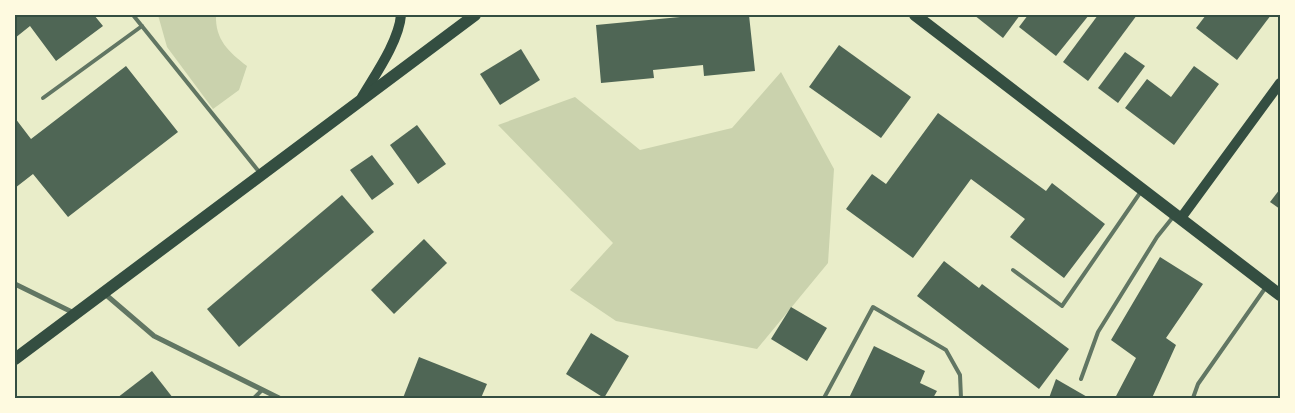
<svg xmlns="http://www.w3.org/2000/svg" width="1295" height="413" font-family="'Roboto Serif',serif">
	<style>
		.green { fill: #cad2ad }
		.building { fill: #4f6655 }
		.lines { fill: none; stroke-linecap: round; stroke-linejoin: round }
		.service { stroke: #617663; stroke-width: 4 }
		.minor { stroke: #617663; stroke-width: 5 }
		.secondary { stroke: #344e41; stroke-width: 10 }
		.primary { stroke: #344e41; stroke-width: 12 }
		.neatline { fill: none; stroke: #344e41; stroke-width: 2 }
	</style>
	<rect width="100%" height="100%" fill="#e9edc9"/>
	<g class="green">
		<path d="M158 15H216C215 40 229 52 247 66L239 90 213 109 167 47Z"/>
		<polygon points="781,72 834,169 828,263 757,349 616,321 570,290 613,243 498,125 575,97 640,150 732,128"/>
	</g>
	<g class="building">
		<polygon points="15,15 94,15 103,26 56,61 30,26 15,38"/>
		<polygon points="701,15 749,15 755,71 704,76 703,65 653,70 654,78 601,83 596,25"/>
		<polygon points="974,15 1020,15 1003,38"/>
		<polygon points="1028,15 1089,15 1056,56 1019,27"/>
		<polygon points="1098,15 1137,15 1088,81 1063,62"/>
		<polygon points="1206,15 1271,15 1237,60 1196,28"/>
		<polygon points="839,45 911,97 881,138 809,87"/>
		<polygon points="521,49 540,80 500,105 480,74"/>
		<polygon points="1125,52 1145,66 1118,103 1098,88"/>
		<polygon points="126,66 178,132 68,217 33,174 15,188 15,118 31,139"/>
		<polygon points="1194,66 1219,84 1174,145 1125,108 1147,79 1171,97"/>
		<polygon points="938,113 1046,191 1052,183 1105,224 1064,278 1010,237 1025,219 971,179 913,258 846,209 872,174 886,184"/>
		<polygon points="417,125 446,164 418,184 390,145"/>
		<polygon points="372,155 394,184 372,200 350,170"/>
		<polygon points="1280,189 1280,209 1270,202"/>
		<polygon points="342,195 374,232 239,347 207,309"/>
		<polygon points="424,239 447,263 394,314 371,290"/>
		<polygon points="1160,257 1203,284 1166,338 1176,345 1152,398 1115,398 1136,358 1111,340"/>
		<polygon points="944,261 979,288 982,284 1069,349 1039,389 917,296"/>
		<polygon points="791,307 827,328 807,361 771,339"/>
		<polygon points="591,333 629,356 604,398 566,374"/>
		<polygon points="874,346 925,371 920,383 937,391 933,398 849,398"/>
		<polygon points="419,357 487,384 481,398 403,398"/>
		<polygon points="152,371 173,398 117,398"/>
		<polygon points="1056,379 1089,398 1049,398"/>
	</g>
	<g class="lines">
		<g class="service">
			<polyline points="133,15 260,173"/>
			<polyline points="43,98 142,26"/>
			<polyline points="1013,270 1062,306 1142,190"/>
			<polyline points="1081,379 1098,332 1157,237 1173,217"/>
			<polyline points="254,398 262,390"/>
			<polyline points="824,398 873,307 946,350 960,375 961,398"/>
			<polyline points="1193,398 1198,384 1266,287"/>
		</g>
		<g class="minor">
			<polyline points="15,284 74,313"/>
			<polyline points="105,294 154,336 279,398"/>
		</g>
		<g class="secondary">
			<path d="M362 97C375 75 399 41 401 15"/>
			<polyline points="1181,218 1280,83"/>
		</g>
		<g class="primary">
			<polyline points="915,15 1280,295"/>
			<polyline points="15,359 475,15"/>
		</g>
	</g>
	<rect width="1295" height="413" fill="none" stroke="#fefae0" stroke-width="32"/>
	<rect x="16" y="16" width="1263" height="381" class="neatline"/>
</svg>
